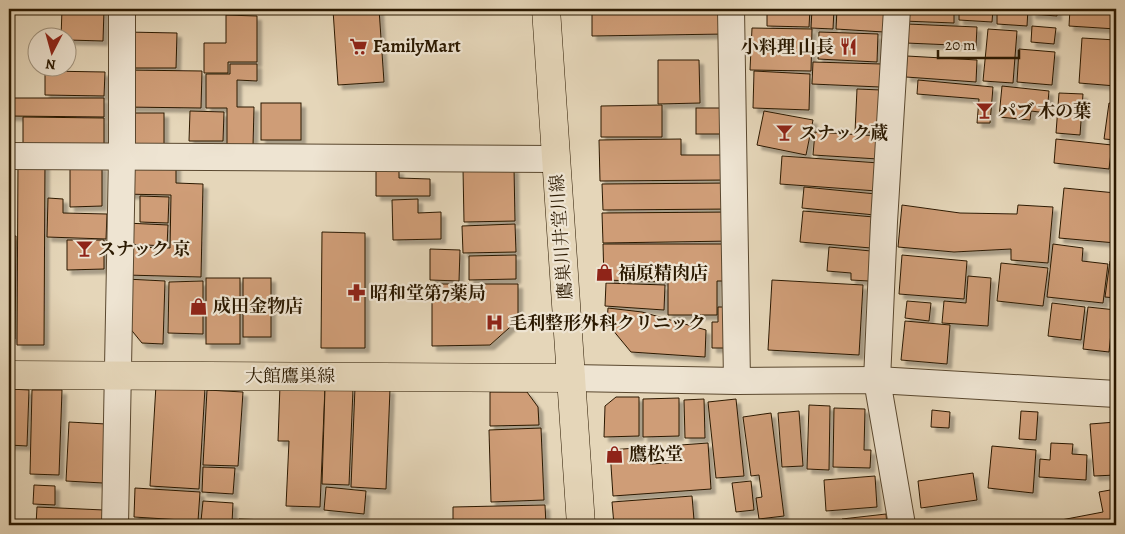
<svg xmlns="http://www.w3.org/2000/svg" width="1125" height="534" font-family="Alegreya,'Noto Serif JP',serif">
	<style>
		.building { fill: #cf9d77; stroke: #2b1901; filter: url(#shadow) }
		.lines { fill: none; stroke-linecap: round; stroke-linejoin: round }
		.minor-casing { stroke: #5a482f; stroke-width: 28 }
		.major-casing { stroke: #2b1901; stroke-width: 29 }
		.minor { stroke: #eee4d2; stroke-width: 26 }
		.major { stroke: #e5d6b9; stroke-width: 28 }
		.labels { text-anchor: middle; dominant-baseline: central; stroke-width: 4.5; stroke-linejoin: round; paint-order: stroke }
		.poi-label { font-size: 18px; font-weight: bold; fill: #2b1901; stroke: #eee4d2; text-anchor: start }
		.street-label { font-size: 18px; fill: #2b1901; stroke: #eee4d2 }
	</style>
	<defs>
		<filter id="shadow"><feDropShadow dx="4.5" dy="4.5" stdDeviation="1" flood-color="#0004"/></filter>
	</defs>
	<rect width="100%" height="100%" fill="#e5d6b9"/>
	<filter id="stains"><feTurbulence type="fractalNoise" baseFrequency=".004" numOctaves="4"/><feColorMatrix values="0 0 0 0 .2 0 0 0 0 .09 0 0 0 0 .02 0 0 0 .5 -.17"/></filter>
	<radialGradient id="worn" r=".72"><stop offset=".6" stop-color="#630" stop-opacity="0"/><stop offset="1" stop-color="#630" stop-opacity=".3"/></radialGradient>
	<g class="building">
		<polygon points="62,9 104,9 103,41 68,40 68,38 61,38"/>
		<polygon points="351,9 379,9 384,82 338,85 333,10"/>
		<polygon points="592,9 726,9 726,34 592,36"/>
		<polygon points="767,9 810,9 809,27 767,26"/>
		<polygon points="812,9 834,9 833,29 811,28"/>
		<polygon points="837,9 885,9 884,32 836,29"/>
		<polygon points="904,9 954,9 954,23 903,21"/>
		<polygon points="959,9 993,9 992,22 959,20"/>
		<polygon points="997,9 1028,9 1027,26 997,24"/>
		<polygon points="1031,9 1057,9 1057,16 1031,14"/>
		<polygon points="1070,9 1116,9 1116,29 1069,26"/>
		<polygon points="226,15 257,16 257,62 228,62 228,73 204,73 204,43 226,43"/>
		<polygon points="907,24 977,27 976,46 906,43"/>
		<polygon points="1032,26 1056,28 1054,44 1031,42"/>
		<polygon points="752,28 812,29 811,71 750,70"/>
		<polygon points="988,29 1017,31 1013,83 983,81"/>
		<polygon points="126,32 177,33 176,68 126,68"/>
		<polygon points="819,32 878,34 877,62 818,59"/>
		<polygon points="1082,38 1116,40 1116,86 1079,83"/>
		<polygon points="1019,49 1055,52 1052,85 1017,82"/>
		<polygon points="907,56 977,60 976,82 906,77"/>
		<polygon points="658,60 699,60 700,103 658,104"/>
		<polygon points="813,62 881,64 880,87 812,84"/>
		<polygon points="230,64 257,64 257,81 237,80 237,107 254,107 253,146 227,146 227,108 206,108 206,74 230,74"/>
		<polygon points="126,70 202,71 201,108 125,107"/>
		<polygon points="45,71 105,72 104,96 45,95"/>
		<polygon points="754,71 810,74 809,110 753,108"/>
		<polygon points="918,80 993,87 990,123 977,123 979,99 917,94"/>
		<polygon points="1002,86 1049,91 1047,113 1031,111 1030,120 999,117"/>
		<polygon points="857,89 881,90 879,132 855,132"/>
		<polygon points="1059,93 1083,94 1080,135 1056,133"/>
		<polygon points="9,98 104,98 104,117 9,116"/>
		<rect x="261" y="103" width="40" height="37"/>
		<polygon points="1109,103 1116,104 1116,140 1104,139"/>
		<polygon points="662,105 662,137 601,137 601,106"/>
		<rect x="696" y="108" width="30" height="26"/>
		<polygon points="190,111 224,112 223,141 189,141"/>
		<polygon points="764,111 813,120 806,155 757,145"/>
		<rect x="128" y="113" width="36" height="34"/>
		<polygon points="23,117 104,118 104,150 23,150"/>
		<polygon points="815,132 879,136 878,159 813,155"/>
		<polygon points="681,139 681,155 727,155 727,180 600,181 599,140"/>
		<polygon points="1056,139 1112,145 1109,169 1054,163"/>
		<polygon points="782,156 879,163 877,191 780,184"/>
		<polygon points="123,160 176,162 176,183 203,184 201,277 126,275 127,247 170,248 171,195 122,194"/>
		<polygon points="18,161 45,161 44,345 17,345"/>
		<polygon points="102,166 102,206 70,207 70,167"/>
		<polygon points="514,168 515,221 464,222 463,169"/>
		<polygon points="376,170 399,170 399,178 430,179 430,196 376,196"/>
		<polygon points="731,183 731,209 603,210 602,184"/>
		<polygon points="804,187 876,194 875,215 802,208"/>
		<polygon points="1064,188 1116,193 1116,243 1059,238"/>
		<polygon points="140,196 169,197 168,223 140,222"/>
		<polygon points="48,198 63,199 63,213 107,214 106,239 47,237"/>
		<polygon points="418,199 418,213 441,212 441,239 393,240 392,200"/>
		<polygon points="902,205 960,213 1017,214 1018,205 1053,207 1048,263 1011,260 1011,249 954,252 898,247"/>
		<polygon points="803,211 874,217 871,248 800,242"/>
		<polygon points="731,212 732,241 603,243 602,213"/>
		<polygon points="126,223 168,225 167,246 125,244"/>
		<polygon points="515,224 516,252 463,253 462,226"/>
		<polygon points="322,232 365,233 365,348 321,348"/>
		<polygon points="9,236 16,236 15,339 9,339"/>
		<polygon points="67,240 104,240 104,269 67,270"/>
		<polygon points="603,244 732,244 732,281 717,281 717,315 668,315 668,282 604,280"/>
		<polygon points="1053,244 1083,248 1082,261 1108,264 1103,303 1047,297"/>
		<polygon points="829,247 871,251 869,281 851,280 851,273 827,271"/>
		<polygon points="430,249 460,250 459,281 430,280"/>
		<polygon points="516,255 516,279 469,280 469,256"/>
		<polygon points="902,255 967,261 964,299 899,294"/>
		<polygon points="1110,261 1116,262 1116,298 1105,297"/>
		<polygon points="1001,263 1048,268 1043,306 997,301"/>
		<polygon points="968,276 991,278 988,326 942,323 944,301 966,303"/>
		<rect x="206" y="278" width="34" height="66"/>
		<rect x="243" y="278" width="28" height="59"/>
		<polygon points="126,279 165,281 163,344 142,343 124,321"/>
		<polygon points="772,280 863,285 859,355 768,350"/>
		<polygon points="203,281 203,334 168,333 169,282"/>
		<polygon points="606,283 665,285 664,310 605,306"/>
		<polygon points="432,284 518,284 518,320 490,345 432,346"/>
		<polygon points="907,301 931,303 929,321 905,318"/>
		<polygon points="1052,303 1085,307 1081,340 1048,336"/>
		<polygon points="718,307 732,307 731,348 712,348 712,322 718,322"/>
		<polygon points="1088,307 1116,310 1116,334 1111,333 1109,352 1083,349"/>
		<polygon points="608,308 642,312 706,330 705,357 631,352 607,323"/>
		<polygon points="905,321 950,325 947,364 901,360"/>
		<polygon points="156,385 205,388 199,489 150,486"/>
		<polygon points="280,385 325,387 320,507 286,506 289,441 278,441"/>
		<polygon points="355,387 390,389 386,489 351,487"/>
		<polygon points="325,388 353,389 349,485 322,484"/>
		<polygon points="9,389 29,390 27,446 9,445"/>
		<polygon points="32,390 62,390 59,475 30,474"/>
		<polygon points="207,390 243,392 238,466 203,465"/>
		<polygon points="490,392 527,392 538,407 539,425 490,426"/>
		<polygon points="616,397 639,397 639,436 604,437 605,406"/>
		<polygon points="679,398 679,436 643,437 643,399"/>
		<polygon points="704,399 705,438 685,438 684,400"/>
		<polygon points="736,399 744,476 716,478 708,402"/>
		<polygon points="809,405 830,406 829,470 807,469"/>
		<polygon points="834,408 865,409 864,450 871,450 870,468 833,467"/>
		<polygon points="932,410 950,412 949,428 931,427"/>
		<polygon points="799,411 803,466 782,467 778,413"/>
		<polygon points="1021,411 1038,412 1036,440 1019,439"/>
		<polygon points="771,413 784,516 759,519 756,498 762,497 759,475 751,476 743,417"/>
		<polygon points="69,422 106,424 103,483 66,481"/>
		<polygon points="1116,422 1116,475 1094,476 1090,424"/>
		<polygon points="541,428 544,500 491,502 489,430"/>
		<polygon points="708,443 711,489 613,496 610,450 649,447 650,464 669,463 667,446"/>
		<polygon points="1051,443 1073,444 1072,454 1087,455 1086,480 1039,477 1040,459 1050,460"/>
		<polygon points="992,446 1036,450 1033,493 988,488"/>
		<polygon points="203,467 235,468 233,494 202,492"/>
		<polygon points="973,473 977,500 921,508 918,481"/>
		<polygon points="875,476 877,507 826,511 824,480"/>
		<polygon points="751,481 754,510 736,512 732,483"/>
		<polygon points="34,485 55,486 55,505 33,504"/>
		<polygon points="326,487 366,491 364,514 324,510"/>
		<polygon points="135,488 200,492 198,521 134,517"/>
		<polygon points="1116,489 1116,525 1035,525 1103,512 1099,492"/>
		<polygon points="692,496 694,520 614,525 612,502"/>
		<polygon points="203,501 233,503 232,523 201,521"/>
		<polygon points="545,505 546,525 453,525 453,507"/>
		<polygon points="37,507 104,510 103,525 36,525"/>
		<polygon points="886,514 887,525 843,525 842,519"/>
		<polygon points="239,519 268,520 268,525 239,525"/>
		<polygon points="156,521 227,525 156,525"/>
		<polygon points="748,521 749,525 717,525 717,524"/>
	</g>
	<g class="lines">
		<defs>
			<g id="minor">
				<polyline points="731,9 737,381"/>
				<polyline points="897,9 884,222 877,380 902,525"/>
				<polyline points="9,156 555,159"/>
				<polyline points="571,378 737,381 877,380 1116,394"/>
				<polyline points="115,525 122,157 122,9"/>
			</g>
			<g id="major">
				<polyline points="546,9 581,525"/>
				<polyline points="9,375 571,378"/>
			</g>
		</defs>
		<use href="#minor" class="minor-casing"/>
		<use href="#major" class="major-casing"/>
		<use href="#minor" class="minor"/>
		<use href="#major" class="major"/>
	</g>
	<defs>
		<symbol id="supermarket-bare" viewBox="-9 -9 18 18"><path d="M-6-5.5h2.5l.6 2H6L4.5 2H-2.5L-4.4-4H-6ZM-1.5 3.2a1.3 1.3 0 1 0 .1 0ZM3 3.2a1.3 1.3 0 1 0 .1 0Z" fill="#8f2418" stroke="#eee4d2" stroke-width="2.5" paint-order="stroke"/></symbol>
		<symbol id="restaurant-bare" viewBox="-9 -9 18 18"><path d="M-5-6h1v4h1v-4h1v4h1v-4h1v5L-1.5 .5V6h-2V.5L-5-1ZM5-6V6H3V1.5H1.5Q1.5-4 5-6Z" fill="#8f2418" stroke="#eee4d2" stroke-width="2.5" paint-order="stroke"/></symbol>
		<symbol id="bar-bare" viewBox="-9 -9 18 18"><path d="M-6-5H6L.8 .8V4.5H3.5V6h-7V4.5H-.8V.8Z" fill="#8f2418" stroke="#eee4d2" stroke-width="2.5" paint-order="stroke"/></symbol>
		<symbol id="shop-bare" viewBox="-9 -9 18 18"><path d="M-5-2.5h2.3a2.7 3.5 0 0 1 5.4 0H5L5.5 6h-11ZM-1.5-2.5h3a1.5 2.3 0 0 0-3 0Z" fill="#8f2418" stroke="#eee4d2" stroke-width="2.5" paint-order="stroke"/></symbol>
		<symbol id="pharmacy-bare" viewBox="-9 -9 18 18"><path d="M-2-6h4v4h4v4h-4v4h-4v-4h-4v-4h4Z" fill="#8f2418" stroke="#eee4d2" stroke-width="2.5" paint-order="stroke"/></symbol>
		<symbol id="hospital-bare" viewBox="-9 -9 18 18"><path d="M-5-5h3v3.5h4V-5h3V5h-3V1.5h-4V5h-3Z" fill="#8f2418" stroke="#eee4d2" stroke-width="2.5" paint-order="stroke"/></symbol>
	</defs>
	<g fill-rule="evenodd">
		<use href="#supermarket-bare" x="346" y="34" width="25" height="25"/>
		<use href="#restaurant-bare" x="836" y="34" width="25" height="25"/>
		<use href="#bar-bare" x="972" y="98" width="25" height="25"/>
		<use href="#bar-bare" x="772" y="120" width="25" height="25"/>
		<use href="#bar-bare" x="72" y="236" width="25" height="25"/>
		<use href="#shop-bare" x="592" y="260" width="25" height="25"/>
		<use href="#pharmacy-bare" x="344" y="280" width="25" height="25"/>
		<use href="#shop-bare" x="186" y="294" width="25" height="25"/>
		<use href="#hospital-bare" x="482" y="310" width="25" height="25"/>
		<use href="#shop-bare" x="602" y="442" width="25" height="25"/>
	</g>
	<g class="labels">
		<g class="poi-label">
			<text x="373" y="46">FamilyMart</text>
			<text x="834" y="47" text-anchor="end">小料理 山長</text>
			<text x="998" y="111">パブ 木の葉</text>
			<text x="799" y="133">スナック蔵</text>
			<text x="98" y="249">スナック 京</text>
			<text x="618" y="273">福原精肉店</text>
			<text x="370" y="293">昭和堂第7薬局</text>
			<text x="213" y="306">成田金物店</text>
			<text x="509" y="323">毛利整形外科クリニック</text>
			<text x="629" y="454">鷹松堂</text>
		</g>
		<g class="street-label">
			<text transform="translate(561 237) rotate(-94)">鷹巣川井堂川線</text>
			<text x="290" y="376">大館鷹巣線</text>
		</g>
	</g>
	<rect width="1125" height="534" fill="none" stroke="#e5d6b9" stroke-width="30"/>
	<rect x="10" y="10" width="1105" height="514" fill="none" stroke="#2b1901" stroke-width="2.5"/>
	<rect x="15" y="15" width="1095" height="504" fill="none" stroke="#2b1901"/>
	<g transform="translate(52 52) rotate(186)"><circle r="24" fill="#eee4d2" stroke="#a0937e"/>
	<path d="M0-4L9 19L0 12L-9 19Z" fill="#8f2418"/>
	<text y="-8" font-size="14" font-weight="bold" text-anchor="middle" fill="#2b1901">N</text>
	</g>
	<path d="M938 50v8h81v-8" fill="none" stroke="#2b1901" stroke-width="2.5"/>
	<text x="945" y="50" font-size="15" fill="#2b1901" stroke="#eee4d2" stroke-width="4" paint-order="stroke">20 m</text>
	<rect width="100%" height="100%" filter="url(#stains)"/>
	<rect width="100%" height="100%" fill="url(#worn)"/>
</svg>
